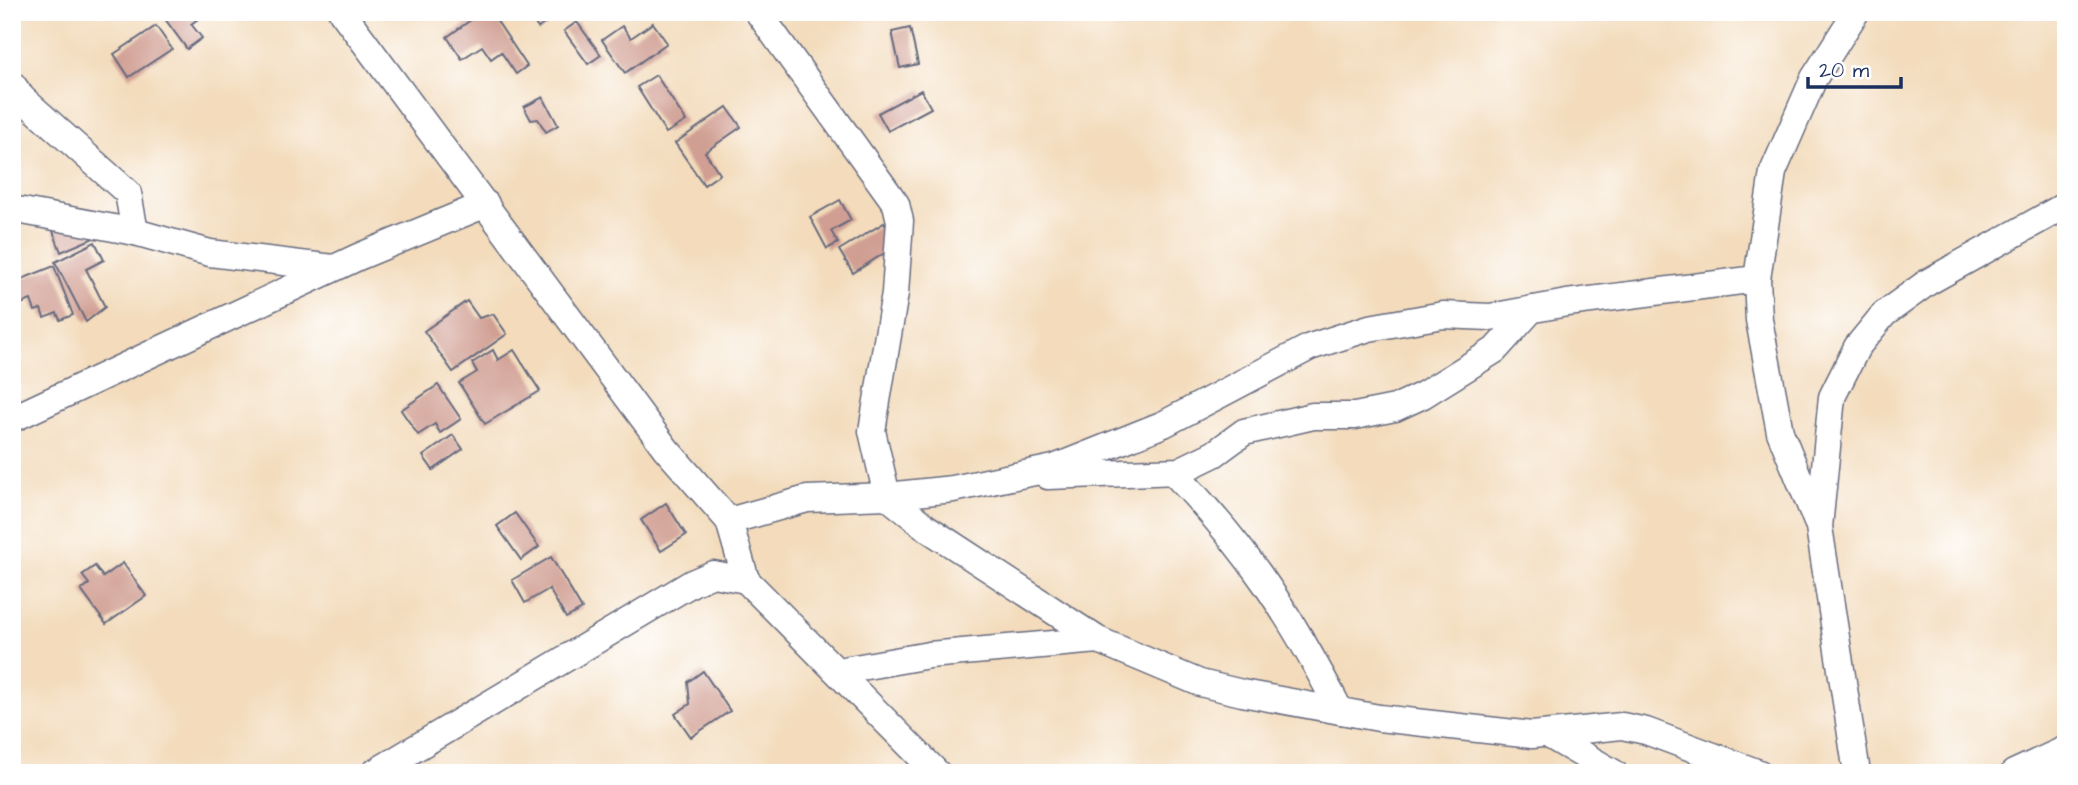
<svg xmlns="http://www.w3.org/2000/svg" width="2078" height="785" font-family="'Architects Daughter',sans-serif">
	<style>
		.building { fill: #d09e92 }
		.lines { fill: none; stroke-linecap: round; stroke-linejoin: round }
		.street-casing { stroke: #676b7f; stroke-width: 29 }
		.street { stroke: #fff; stroke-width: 26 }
	</style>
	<rect width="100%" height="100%" fill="#fff"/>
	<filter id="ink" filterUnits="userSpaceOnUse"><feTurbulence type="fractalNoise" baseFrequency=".0143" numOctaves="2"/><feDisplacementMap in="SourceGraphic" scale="14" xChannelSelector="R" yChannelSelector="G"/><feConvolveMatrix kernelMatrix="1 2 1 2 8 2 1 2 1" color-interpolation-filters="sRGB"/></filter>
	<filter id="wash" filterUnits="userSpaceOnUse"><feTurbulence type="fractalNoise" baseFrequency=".00686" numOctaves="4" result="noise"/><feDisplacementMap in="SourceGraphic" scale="28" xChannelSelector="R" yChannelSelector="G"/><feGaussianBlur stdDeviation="1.57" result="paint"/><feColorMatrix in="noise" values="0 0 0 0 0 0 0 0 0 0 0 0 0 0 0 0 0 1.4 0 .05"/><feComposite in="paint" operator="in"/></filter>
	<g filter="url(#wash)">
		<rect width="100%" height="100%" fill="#f3dbbb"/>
		<g id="blocks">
			<g class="building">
				<polygon points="174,12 208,12 191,24 202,38 187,49 165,19"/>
				<polygon points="482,12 491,12 527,66 516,74 501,52 491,59 482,46 462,59 447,37"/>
				<polygon points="527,12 554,12 556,16 538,28"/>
				<polygon points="577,22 601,55 588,64 564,31"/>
				<polygon points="653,23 667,43 625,73 602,40 622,26 631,38"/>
				<polygon points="156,26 172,49 129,77 114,54"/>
				<polygon points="910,28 918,64 900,68 892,32"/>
				<polygon points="656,75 686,121 666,133 637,87"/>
				<polygon points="921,90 931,108 888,131 878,113"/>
				<polygon points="543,97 558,125 546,132 538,119 531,120 524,107"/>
				<polygon points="727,107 741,127 705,152 720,174 704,185 675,143"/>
				<polygon points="840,200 851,220 831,231 838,243 827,249 810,217"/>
				<polygon points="47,215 96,237 61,252"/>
				<polygon points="884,223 897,245 853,273 839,250"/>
				<polygon points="95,242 104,260 86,269 105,307 86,322 55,262"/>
				<polygon points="54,266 73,315 60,320 57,313 44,318 41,309 35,311 31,300 12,307 12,283"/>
				<polygon points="467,301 479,318 493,314 507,334 453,372 424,331"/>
				<polygon points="493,350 498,360 514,350 540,391 485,424 459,383 477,372 472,363"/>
				<polygon points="438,385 461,419 440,433 435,424 418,435 401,410"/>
				<polygon points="453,435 463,449 433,470 423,456"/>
				<polygon points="666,503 686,535 661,551 641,520"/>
				<polygon points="515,513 539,547 521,560 497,526"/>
				<polygon points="551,557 582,609 566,618 549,589 525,603 512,580"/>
				<polygon points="123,563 146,596 106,624 81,590 89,584 82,575 95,566 103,577"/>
				<polygon points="703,671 730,711 691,737 675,714 690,704 688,682"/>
			</g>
		</g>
	</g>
	<g filter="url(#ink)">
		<use href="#blocks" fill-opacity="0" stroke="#676b7f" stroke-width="2"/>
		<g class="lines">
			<defs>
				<g id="street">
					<polyline points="342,12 666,449 729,521 746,580"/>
					<polyline points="758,12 896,204 900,221 895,293 872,431 887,496 927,528 1098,640"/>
					<polyline points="12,84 22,98 128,193 135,232"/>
					<polyline points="12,209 135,232 210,253 333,268"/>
					<polyline points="12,419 358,257 486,204"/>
					<path d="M1173 472C1247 548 1292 617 1340 711"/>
					<polyline points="1048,476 1179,471 1214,454 1244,432 1313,416 1355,416 1395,408 1423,395 1495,350 1532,309"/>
					<polyline points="729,521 807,499 887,496 953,489 1054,468 1164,424 1310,347 1369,328 1443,315 1490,317 1567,303 1757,279"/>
					<polyline points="1817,522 1780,432 1759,320 1757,279 1773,172 1814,78 1856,12"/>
					<polyline points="838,671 929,655 1098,640 1200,683 1242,693 1379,718 1532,735 1622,726 1646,731 1759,773"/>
					<polyline points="1547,734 1614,773"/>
					<polyline points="374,773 692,583 713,574 746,580 937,773"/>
					<polyline points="1857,773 1819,527 1832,397 1857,347 1884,314 1928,282 2066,205"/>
					<polyline points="2014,773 2066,749"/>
				</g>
			</defs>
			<use href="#street" class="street-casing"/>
			<use href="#street" class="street"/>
		</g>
	</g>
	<rect width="2078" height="785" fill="none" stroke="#fff" stroke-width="42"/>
	<path d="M1808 77v10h93v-10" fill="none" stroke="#1b2f5e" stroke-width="3.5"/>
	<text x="1819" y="77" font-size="21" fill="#1b2f5e" stroke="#ffffff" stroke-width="5" paint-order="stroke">20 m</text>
</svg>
